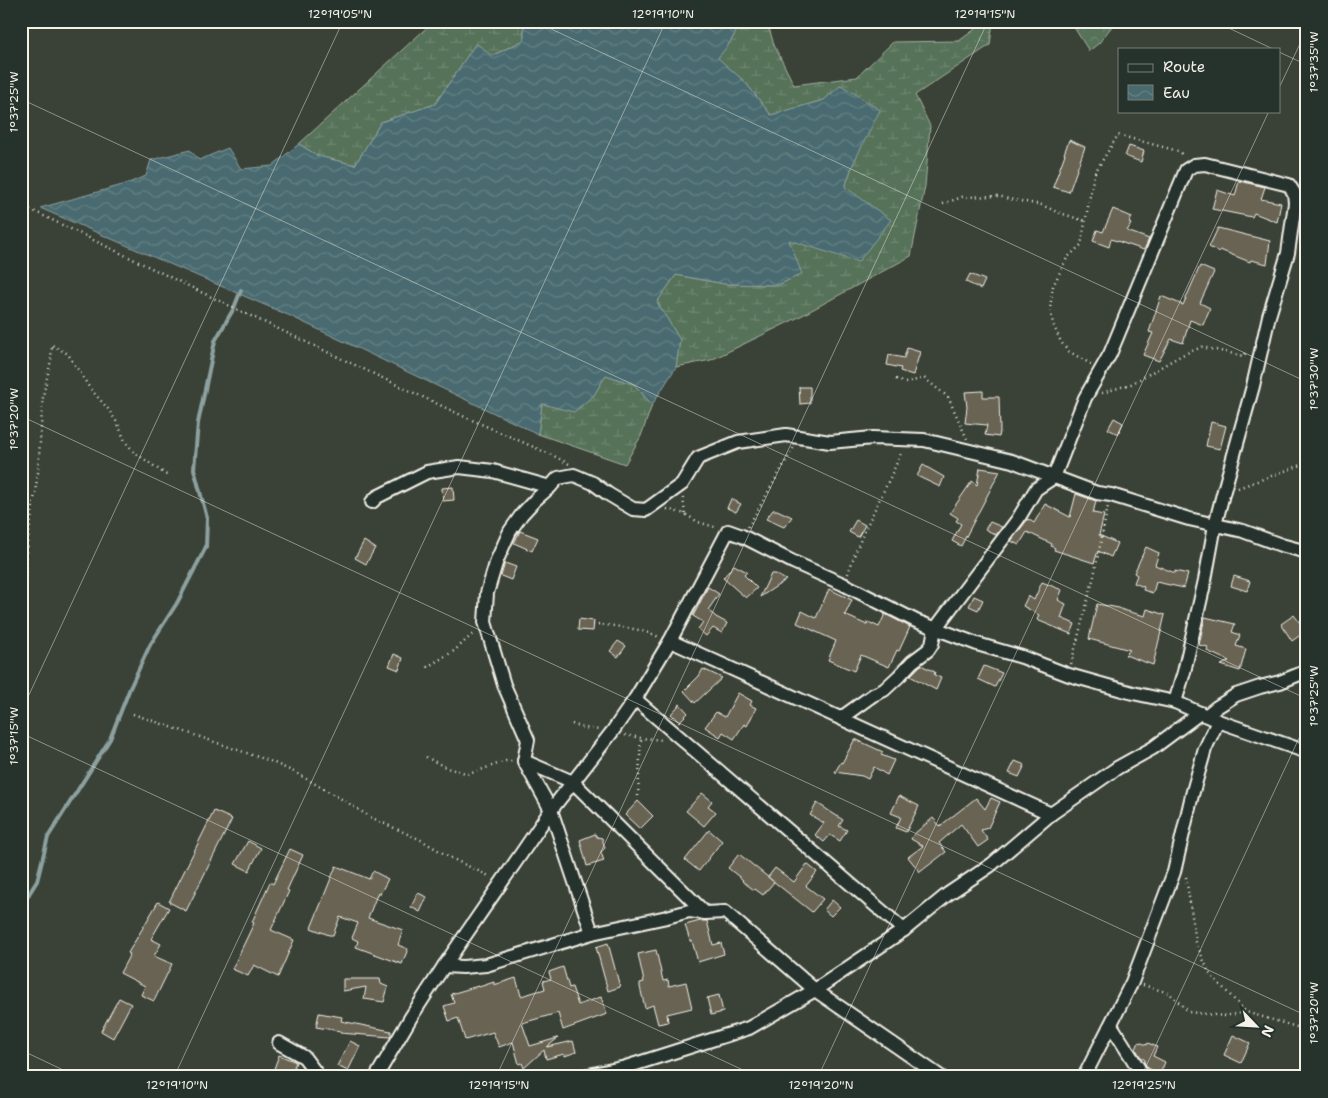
<svg xmlns="http://www.w3.org/2000/svg" width="1328" height="1098" font-family="'Shantell Sans',sans-serif">
	<style>
		.forest { fill: url(#forest-crowns); stroke: #a5b2a0 }
		.wetland { fill: url(#wetland-marsh); stroke: #a5b2a0 }
		.water { fill: url(#water-waves); stroke: #8da1a0 }
		.lines { fill: none; stroke-linecap: round; stroke-linejoin: round }
		.stream { stroke: #8da1a0; stroke-width: 4 }
		.building { fill: #696452; stroke: #f4f1e8 }
		.minor-casing { stroke: #f4f1e8; stroke-width: 16 }
		.path { stroke: #f4f1e8; stroke-width: 2.5; stroke-dasharray: 1 4; stroke-linecap: butt }
		.minor { stroke: #26332d; stroke-width: 12 }
		.ticks { fill: none; stroke: #f4f1e8; stroke-width: 1; stroke-opacity: 0.45 }
		.neatline { fill: none; stroke: #f4f1e8; stroke-width: 2 }
		.ticks-label { font-size: 12px; text-anchor: middle; fill: #f4f1e8 }
	</style>
	<defs>
		<pattern id="forest-crowns" width="20" height="18" patternUnits="userSpaceOnUse" patternTransform="scale(1.25)"><rect width="20" height="18" fill="#567259"/><path d="M2 6a3 3 0 1 1 6 0M12 15a3 3 0 1 1 6 0" fill="none" stroke="#6f8771"/></pattern>
		<pattern id="wetland-marsh" width="20" height="14" patternUnits="userSpaceOnUse" patternTransform="scale(1.25)"><rect width="20" height="14" fill="#567259"/><path d="M1 5h8M5 5V1M11 12h8M15 12V8" fill="none" stroke="#6f8771"/></pattern>
		<pattern id="water-waves" width="16" height="10" patternUnits="userSpaceOnUse" patternTransform="scale(1.25)"><rect width="16" height="10" fill="#496b70"/><path d="M0 5q4-4 8 0t8 0" fill="none" stroke="#648184"/></pattern>
	</defs>
	<rect width="100%" height="100%" fill="#3a4238"/>
	<filter id="ink" filterUnits="userSpaceOnUse"><feTurbulence type="fractalNoise" baseFrequency=".02" numOctaves="2"/><feDisplacementMap in="SourceGraphic" scale="10" xChannelSelector="R" yChannelSelector="G"/><feConvolveMatrix kernelMatrix="1 2 1 2 8 2 1 2 1" color-interpolation-filters="sRGB"/></filter>
	<g filter="url(#ink)">
		<polygon class="forest" points="1070,21 1116,21 1099,43 1089,51"/>
		<g class="wetland">
			<polygon points="434,21 524,21 524,40 491,56 476,43 435,104 381,122 355,165 318,156 299,144"/>
			<polygon points="723,21 767,21 774,45 794,85 857,77 893,42 959,41 986,21 993,21 990,45 915,95 930,126 925,186 911,256 797,318 711,360 676,367 680,340 657,302 676,275 725,284 778,285 801,274 788,239 845,187 853,164 841,86 824,100 771,115 745,82 717,58 729,44 736,32"/>
			<polygon points="606,375 635,385 652,405 641,436 625,464 538,434 542,404 594,395"/>
		</g>
		<polygon class="water" points="524,21 588,21 607,29 611,21 723,21 736,32 729,44 718,58 745,82 771,115 824,100 841,85 880,110 853,164 845,187 891,220 858,262 789,240 802,274 778,285 725,284 676,275 657,302 680,340 676,367 652,405 635,385 606,375 594,395 574,412 542,404 538,434 288,315 40,208 126,184 146,176 151,160 190,150 199,160 228,148 241,169 272,166 299,144 318,156 355,165 381,122 435,104 476,43 492,56 524,40"/>
		<g class="lines">
			<polyline class="stream" points="21,907 37,881 48,837 110,739 130,688 150,645 177,603 206,547 207,518 194,469 198,423 215,341 234,308 241,290"/>
		</g>
		<g class="building">
			<polygon points="1069,140 1085,147 1069,192 1053,187 1065,154 1064,154"/>
			<polygon points="1129,146 1144,151 1141,162 1125,156"/>
			<polygon points="1239,181 1265,187 1261,199 1281,203 1277,222 1254,213 1252,217 1212,209 1217,190 1235,196"/>
			<polygon points="1113,209 1132,217 1129,223 1131,224 1127,231 1149,239 1144,250 1111,239 1109,247 1093,241 1097,230 1103,232"/>
			<polygon points="1218,228 1270,241 1267,264 1251,260 1250,262 1220,250 1219,252 1209,247"/>
			<polygon points="1200,266 1214,272 1200,303 1210,308 1203,325 1190,320 1183,343 1171,339 1159,361 1143,355 1153,333 1149,332 1161,296 1183,305"/>
			<polygon points="970,274 985,280 981,289 966,282"/>
			<polygon points="907,348 920,352 913,375 900,371 901,368 887,365 889,355 904,358"/>
			<polygon points="799,387 810,387 810,403 800,404"/>
			<polygon points="983,391 983,397 999,397 1000,431 999,437 985,435 987,425 965,423 967,407 965,392"/>
			<polygon points="1114,418 1123,423 1118,434 1108,429"/>
			<polygon points="1211,422 1226,426 1220,449 1206,446"/>
			<polygon points="923,465 944,477 940,487 917,476"/>
			<polygon points="980,468 1000,471 961,546 952,541 961,524 956,521 958,518 950,513 972,481 977,485"/>
			<polygon points="453,487 454,500 443,501 442,488"/>
			<polygon points="1076,494 1096,501 1093,513 1104,515 1099,535 1117,543 1111,557 1098,551 1094,563 1054,550 1055,548 1051,546 1052,544 1027,532 1019,545 1011,541 1028,519 1034,523 1045,504 1070,517"/>
			<polygon points="731,499 741,504 736,512 727,508"/>
			<polygon points="773,510 777,510 792,517 784,527 766,519"/>
			<polygon points="856,520 865,525 858,537 849,532"/>
			<polygon points="990,522 1002,527 996,535 985,529"/>
			<polygon points="520,531 538,538 532,551 514,543"/>
			<polygon points="364,541 375,548 366,564 355,558"/>
			<polygon points="1146,547 1159,553 1155,565 1175,573 1175,571 1188,574 1184,588 1156,582 1153,593 1143,590 1144,587 1134,583 1137,575 1134,573"/>
			<polygon points="505,563 516,567 511,580 501,576"/>
			<polygon points="734,565 747,572 744,575 757,588 746,598 723,578"/>
			<polygon points="771,574 775,574 786,580 760,597"/>
			<polygon points="1234,576 1250,581 1247,591 1231,586"/>
			<polygon points="1042,582 1062,590 1058,600 1066,604 1061,618 1075,624 1071,634 1037,620 1039,615 1023,606 1028,596 1034,600"/>
			<polygon points="708,587 719,594 708,610 716,617 727,623 722,633 713,628 706,636 698,629 703,622 693,616"/>
			<polygon points="829,589 852,600 845,615 867,625 868,622 879,627 885,614 910,627 899,651 897,650 889,667 861,655 854,671 828,660 836,641 797,623 802,611 816,618"/>
			<polygon points="974,596 983,600 978,610 969,606"/>
			<polygon points="1097,604 1119,608 1123,610 1145,616 1147,609 1165,615 1153,665 1125,655 1130,650 1089,639"/>
			<polygon points="1294,615 1306,631 1292,641 1281,624"/>
			<polygon points="1205,617 1235,624 1232,632 1240,635 1236,646 1246,649 1240,671 1221,665 1229,661 1207,651 1208,647 1199,645"/>
			<polygon points="579,619 594,621 593,631 578,630"/>
			<polygon points="618,641 626,646 618,657 610,651"/>
			<polygon points="394,654 403,658 399,670 389,666"/>
			<polygon points="921,665 935,672 934,675 941,678 936,690 910,676"/>
			<polygon points="984,666 1002,673 995,687 978,679"/>
			<polygon points="703,669 722,678 695,703 684,691 699,676"/>
			<polygon points="738,693 752,701 750,705 756,708 747,726 744,724 734,739 723,732 720,737 705,727 716,712 725,717"/>
			<polygon points="680,704 688,713 679,722 671,714"/>
			<polygon points="855,739 883,752 881,755 894,760 887,775 874,767 868,779 862,776 835,772 841,762 842,763"/>
			<polygon points="1015,761 1025,765 1019,777 1009,773"/>
			<polygon points="702,793 712,801 708,806 716,812 704,826 686,811"/>
			<polygon points="899,796 919,806 906,832 896,828 901,817 891,813"/>
			<polygon points="976,798 985,809 991,798 1000,802 988,828 981,830 988,840 978,847 961,824 939,843 946,852 920,872 908,857 923,846 911,839 914,834 933,818 940,826"/>
			<polygon points="638,801 653,816 640,829 625,815"/>
			<polygon points="817,803 843,820 839,826 847,830 840,841 830,835 824,842 815,835 824,823 810,815"/>
			<polygon points="214,811 232,819 186,911 169,902"/>
			<polygon points="709,830 722,841 699,871 685,860"/>
			<polygon points="595,834 597,837 602,838 605,848 601,852 604,861 587,866 580,840"/>
			<polygon points="248,841 261,848 249,871 235,864"/>
			<polygon points="290,849 303,855 287,890 289,891 271,930 294,940 278,977 254,965 248,976 232,969 254,923 252,922 270,882 273,884"/>
			<polygon points="739,854 774,882 763,895 755,889 754,890 742,881 743,880 728,868"/>
			<polygon points="807,864 817,872 806,886 823,899 812,912 768,877 775,868 794,882"/>
			<polygon points="336,866 369,879 373,871 388,879 380,894 378,892 368,918 403,930 398,945 408,949 402,964 356,947 358,941 352,938 358,923 340,917 333,935 329,935 311,928"/>
			<polygon points="418,893 427,897 420,912 411,907"/>
			<polygon points="832,900 840,907 831,916 824,910"/>
			<polygon points="158,902 169,908 151,939 161,944 154,956 172,964 154,1001 141,995 145,986 120,973 130,954 128,953"/>
			<polygon points="700,921 707,921 713,945 721,943 724,954 698,962 692,941 690,941 685,925"/>
			<polygon points="608,943 620,987 608,991 596,947"/>
			<polygon points="656,950 663,981 668,980 669,986 686,982 692,1008 667,1014 668,1022 658,1024 653,1005 645,1008 640,987 640,983 644,982 638,954"/>
			<polygon points="563,967 569,988 572,987 578,1005 601,997 607,1014 563,1030 558,1013 522,1023 530,1046 558,1038 547,1047 573,1041 576,1052 565,1056 564,1054 546,1059 544,1050 524,1068 522,1063 519,1064 513,1042 499,1047 493,1032 465,1040 458,1018 449,1021 444,1006 454,1003 451,994 478,986 479,987 494,982 494,985 516,978 521,996 545,989 543,981 551,979 549,972"/>
			<polygon points="343,979 380,979 381,984 388,987 384,1002 364,999 366,987 343,991"/>
			<polygon points="719,995 723,1012 711,1015 707,998"/>
			<polygon points="119,998 131,1004 113,1038 101,1031"/>
			<polygon points="319,1013 342,1017 341,1021 391,1031 391,1036 390,1037 340,1033 340,1031 316,1027"/>
			<polygon points="1233,1035 1250,1043 1241,1063 1224,1055"/>
			<polygon points="350,1041 360,1046 348,1071 337,1066"/>
			<polygon points="1139,1042 1147,1045 1148,1043 1157,1047 1153,1056 1165,1062 1160,1074 1148,1068 1144,1062 1145,1060 1140,1056 1136,1049"/>
			<polygon points="279,1055 296,1062 290,1077 271,1077"/>
		</g>
		<g class="lines">
			<defs>
				<g id="minor">
					<polyline points="550,487 535,500 522,514 510,531 497,560 487,593 485,622 504,685 528,740 524,761 551,810 592,933"/>
					<polyline points="372,502 377,497 427,472 459,467 493,471 550,487 558,478 574,475 593,483 608,494 633,509 646,510 682,484 698,458 738,442 786,435 830,442 873,438 924,440 1012,461 1097,493 1111,495 1189,519 1243,531 1281,545 1307,552"/>
					<polyline points="670,641 677,644 1051,814"/>
					<polyline points="635,699 904,930"/>
					<polyline points="1207,715 1217,707 1236,695 1260,687 1280,682 1307,671"/>
					<polyline points="841,718 873,695 884,690 899,676 912,662 928,650 932,644 935,629 1018,519 1036,489 1054,477 1085,398 1110,354 1186,170 1194,165 1205,164 1289,185 1294,193 1295,203 1288,253 1269,316 1253,386 1223,494 1215,525 1205,580 1184,672 1175,702"/>
					<polyline points="524,761 573,782 705,913"/>
					<polyline points="444,966 463,967 486,965 592,933 667,917 689,911 705,913 725,912 815,990 941,1077"/>
					<polyline points="1111,1025 1144,1077"/>
					<polyline points="279,1043 304,1057 319,1077"/>
					<polyline points="376,1077 411,1017 444,966 521,854 551,810 612,732 635,699 670,641 728,531 742,536 793,562 843,584 916,621 977,644 1022,657 1069,675 1133,693 1175,702 1218,721 1307,752"/>
					<polyline points="579,1077 626,1067 749,1028 815,990 904,930 948,894 991,865 1051,814 1117,768 1153,748 1200,713"/>
					<polyline points="1084,1077 1132,982 1174,872 1192,795 1205,749 1218,721"/>
				</g>
			</defs>
			<use href="#minor" class="minor-casing"/>
			<g class="path">
				<polyline points="959,26 964,21"/>
				<polyline points="943,204 962,197 999,196 1009,199 1042,205 1057,212 1085,221"/>
				<polyline points="21,205 234,308 463,416 554,456 569,464"/>
				<polyline points="1302,237 1307,233"/>
				<polyline points="1091,364 1068,351 1061,342 1053,324 1050,309 1053,286 1067,258 1081,245 1094,174 1118,135 1178,151 1184,156"/>
				<polyline points="896,379 905,383 924,378 948,397 967,439"/>
				<polyline points="1102,393 1131,384 1182,355 1202,347 1243,356 1248,351"/>
				<polyline points="1238,488 1307,463"/>
				<polyline points="683,498 685,514"/>
				<polyline points="667,509 685,514 698,522 718,528"/>
				<polyline points="748,527 794,447"/>
				<path d="M848 574C861 531 885 492 902 451"/>
				<polyline points="21,602 25,583 28,540 38,473 43,396 51,360 52,345 68,354 89,387 108,409 118,424 125,441 134,452 168,476"/>
				<path d="M593 625 599 624C619 627 640 628 659 637"/>
				<polyline points="1071,664 1094,576 1108,506"/>
				<polyline points="427,667 454,651 475,632"/>
				<polyline points="133,714 270,761 296,773 345,801 370,817 421,840 453,859 491,877"/>
				<polyline points="572,724 584,728 600,730"/>
				<polyline points="625,735 641,738 664,740"/>
				<polyline points="426,757 447,768 469,774 506,761 512,761"/>
				<polyline points="638,796 641,738"/>
				<polyline points="1186,877 1196,942 1209,973 1246,1012 1307,1030"/>
				<polyline points="1143,985 1169,993 1189,1012 1224,1016 1246,1012"/>
			</g>
			<use href="#minor" class="minor"/>
		</g>
	</g>
	<path class="ticks" d="M534 21 1307 382M1214 21 1273 49M1279 52 1307 65M1279 88 1307 29M21 99 1307 699M21 416 1307 1016M21 712 343 21M21 733 758 1077M21 1050 78 1077M174 1077 666 21M496 1077 988 21M818 1077 1269 111M1141 1077 1307 721"/>
	<rect width="1328" height="1098" fill="none" stroke="#26332d" stroke-width="55"/>
	<rect x="1118" y="48" width="162" height="65" fill="#26332d" stroke="#787f78"/>
	<rect x="1128" y="64" width="25" height="8" fill="#26332d" stroke="#787f78"/>
	<text x="1163" y="72" font-size="15" fill="#f4f1e8">Route</text>
	<rect x="1128" y="85" width="25" height="15" fill="url(#water-waves)" stroke="#787f78"/>
	<text x="1163" y="98" font-size="15" fill="#f4f1e8">Eau</text>
	<g transform="translate(1256 1026) rotate(115)" stroke="#26332d" stroke-width="4" paint-order="stroke">
	<path d="M0-4L9 19L0 12L-9 19Z" fill="#f4f1e8"/>
	<text y="-8" font-size="14" font-weight="bold" text-anchor="middle" fill="#f4f1e8">N</text>
	</g>
	<rect x="28" y="28" width="1272" height="1042" class="neatline"/>
	<g class="ticks-label">
		<text x="340" y="18">12°19'05"N</text>
		<text x="663" y="18">12°19'10"N</text>
		<text x="985" y="18">12°19'15"N</text>
		<text transform="translate(1314 62) rotate(-90)" y="4">1°37'35"W</text>
		<text transform="translate(14 102) rotate(-90)" y="4">1°37'25"W</text>
		<text transform="translate(1314 379) rotate(-90)" y="4">1°37'30"W</text>
		<text transform="translate(14 419) rotate(-90)" y="4">1°37'20"W</text>
		<text transform="translate(1314 696) rotate(-90)" y="4">1°37'25"W</text>
		<text transform="translate(14 736) rotate(-90)" y="4">1°37'15"W</text>
		<text transform="translate(1314 1013) rotate(-90)" y="4">1°37'20"W</text>
		<text x="177" y="1089">12°19'10"N</text>
		<text x="499" y="1089">12°19'15"N</text>
		<text x="821" y="1089">12°19'20"N</text>
		<text x="1144" y="1089">12°19'25"N</text>
	</g>
</svg>
